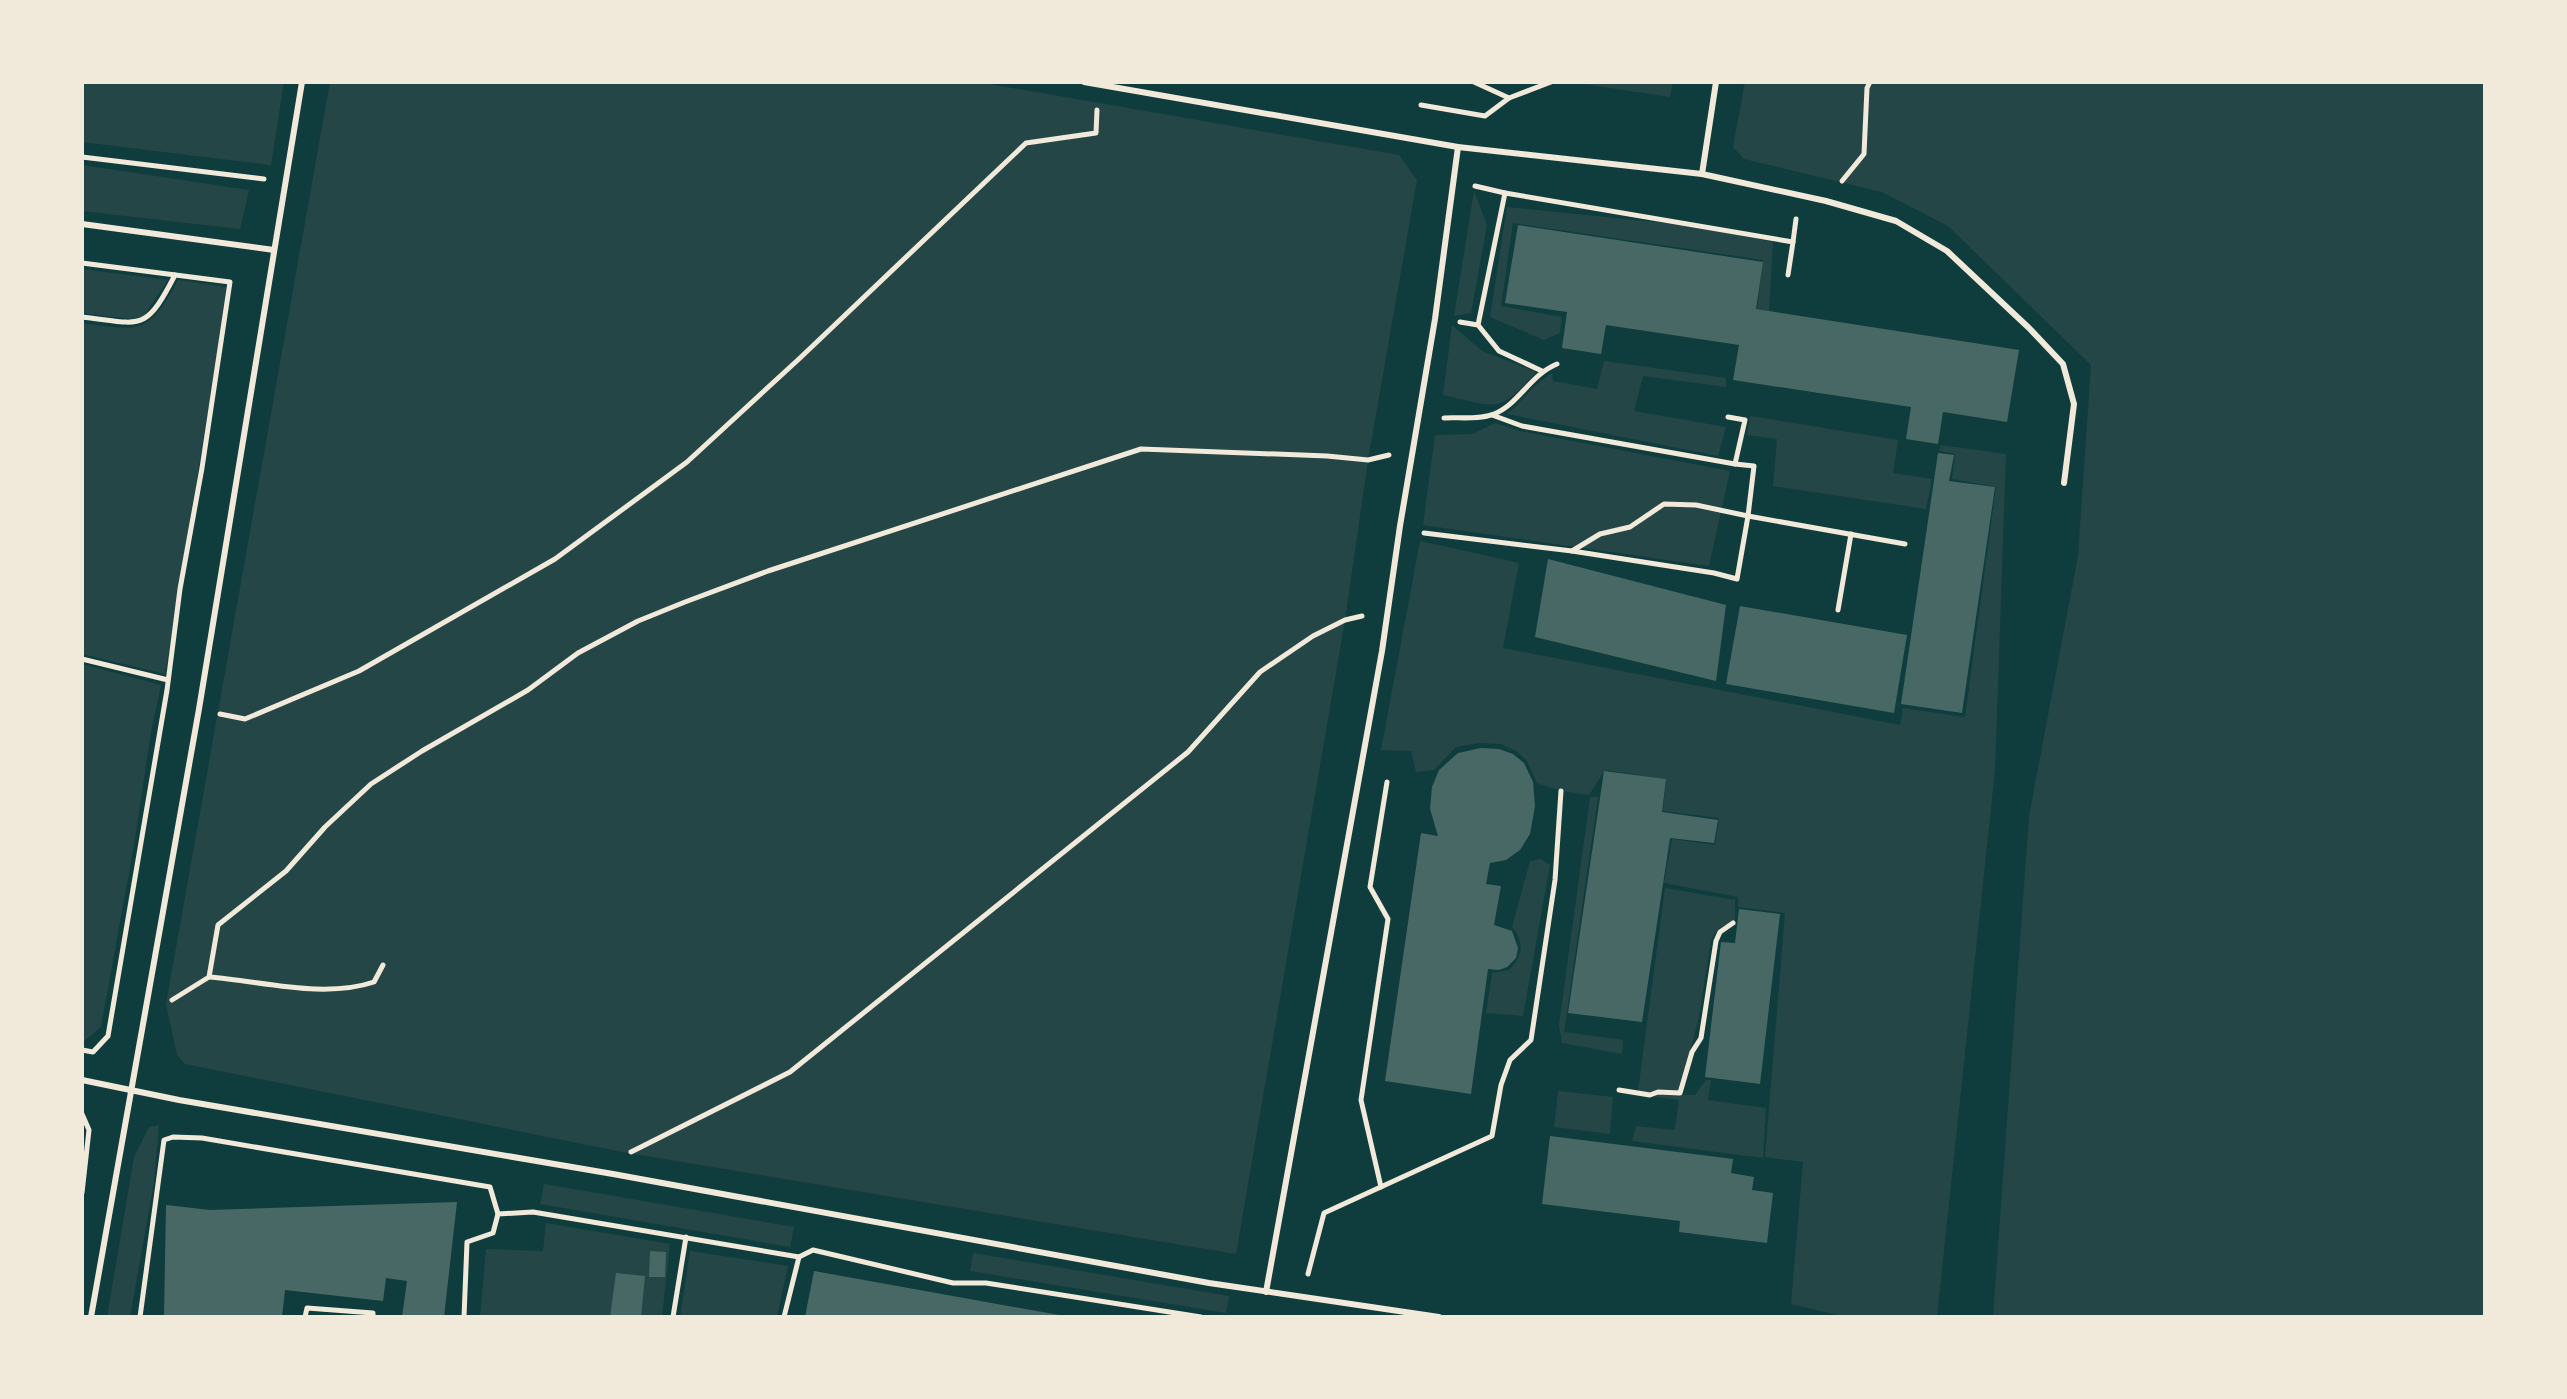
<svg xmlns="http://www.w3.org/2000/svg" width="2567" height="1399" font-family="Cabin,sans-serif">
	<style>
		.green { fill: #244646 }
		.building { fill: #486865 }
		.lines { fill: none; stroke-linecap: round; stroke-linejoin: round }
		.path { stroke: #f1e9da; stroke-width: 5 }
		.service { stroke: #f1e9da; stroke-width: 6 }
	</style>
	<rect width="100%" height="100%" fill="#0f3d3e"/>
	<g class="green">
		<polygon points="82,82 284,82 271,165 82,142"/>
		<polygon points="330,82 978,82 1399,155 1417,180 1368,460 1345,620 1236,1254 628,1153 185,1064 177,1055 166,1004"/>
		<polygon points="1571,82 1673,82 1670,97"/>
		<polygon points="1745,82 2485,82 2485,1317 1993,1317 2029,816 2078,556 2091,365 1948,226 1882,192 1744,159 1733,147"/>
		<polygon points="82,165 249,190 240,229 82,211"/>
		<polygon points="1474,191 1487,225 1471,313 1454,316"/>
		<polygon points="1507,207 1685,225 1773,242 1769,311 1757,309 1763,260 1513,223 1501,306 1562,317 1560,333 1544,340 1490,317"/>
		<polygon points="82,269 168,280 143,317 131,319 82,313"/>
		<path d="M178 280 226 287 216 362 165 674 82 654V323C140 331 149 335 178 280Z"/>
		<path d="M1452 325 1482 351 1536 372C1498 416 1495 406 1443 395Z"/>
		<path d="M1604 361 1726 378V387L1643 376 1634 411 1726 427 1718 456 1507 414C1522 401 1535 383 1552 373L1553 381 1597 389Z"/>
		<polygon points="1750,416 1898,440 1893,473 1932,479 1926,509 1773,486 1777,439 1747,435"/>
		<polygon points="1495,423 1520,431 1730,471 1709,566 1423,525 1435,435 1473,434"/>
		<polygon points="1941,445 2006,454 1995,770 1937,1317 1845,1317 1791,1304 1803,1162 1765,1157 1785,913 1738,907 1738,897 1664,883 1672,839 1715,845 1719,818 1663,811 1666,779 1605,770 1589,795 1561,791 1537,783 1527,761 1516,751 1501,744 1480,743 1456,747 1434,770 1416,772 1411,751 1381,750 1420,541 1519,563 1503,648 1900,725 1903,708 1965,717 1996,487 1952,479 1955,454 1939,451"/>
		<polygon points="82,664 161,685 151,732 134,845 101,1027 84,1041 82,1041"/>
		<polygon points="1590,797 1598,797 1564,1032 1623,1040 1622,1054 1562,1043 1559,1025"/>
		<path d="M1541 859 1550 865 1523 1016 1486 1013 1492 973 1509 970C1523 956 1525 942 1512 927L1530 861Z"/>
		<path d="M1665 888 1735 900V920L1718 929 1711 940 1699 1017 1680 1091C1665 1090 1652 1094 1638 1091Z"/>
		<polygon points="1706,1080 1711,1080 1708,1100 1766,1108 1763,1158 1632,1141 1636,1126 1675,1130 1679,1100 1654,1097 1659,1094 1695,1095"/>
		<polygon points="1558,1091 1613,1097 1610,1134 1554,1127"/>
		<polygon points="159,1125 154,1182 130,1317 107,1317 134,1157 149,1127"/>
		<polygon points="544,1184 794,1227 790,1247 540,1204"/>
		<polygon points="546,1223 670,1244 662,1317 480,1317 486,1249 543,1251"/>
		<polygon points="690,1251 788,1266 777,1317 680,1317"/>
		<polygon points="973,1253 1229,1296 1226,1313 970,1271"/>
	</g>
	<g class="building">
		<polygon points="1518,225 1763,262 1756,309 2019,350 2007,422 1943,412 1938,444 1906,439 1911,407 1733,380 1739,345 1606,325 1601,354 1562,348 1567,312 1505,303"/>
		<polygon points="1938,453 1954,455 1949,481 1995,487 1962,713 1901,704"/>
		<polygon points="1548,559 1726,605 1716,681 1535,637"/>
		<polygon points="1740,606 1907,635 1894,713 1726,684"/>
		<polygon points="1481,748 1499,749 1513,754 1524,763 1533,782 1535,806 1530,834 1520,850 1506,860 1490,863 1486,884 1501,886 1494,925 1512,931 1518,948 1516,958 1507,967 1499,970 1488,969 1471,1094 1385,1081 1421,833 1438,836 1430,809 1432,787 1439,770 1458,753"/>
		<polygon points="1604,771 1666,779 1662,812 1718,820 1714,843 1670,838 1642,1022 1568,1013"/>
		<polygon points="1739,909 1780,914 1760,1084 1705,1077 1721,942 1735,943"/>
		<polygon points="1550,1136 1733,1159 1731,1173 1754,1177 1752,1190 1773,1193 1767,1243 1679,1232 1680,1221 1542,1204"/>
		<polygon points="457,1202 444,1317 402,1317 407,1281 386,1278 383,1301 285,1290 282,1317 164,1317 166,1205 210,1210"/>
		<polygon points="650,1251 666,1252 665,1277 649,1277"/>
		<polygon points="814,1271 1059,1315 1059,1317 805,1317"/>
		<polygon points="616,1273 645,1276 641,1317 610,1317"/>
	</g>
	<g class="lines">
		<g class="path">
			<polyline points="1474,82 1509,98"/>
			<polyline points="1421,105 1485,116 1509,98 1551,82"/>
			<polyline points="82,157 264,179"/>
			<polyline points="1842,181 1864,154 1867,88 1870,82"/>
			<polyline points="1475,186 1505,193"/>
			<polyline points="1793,242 1796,219"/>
			<polyline points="82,263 230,282 202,468 180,589 167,690 108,1036 93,1052 82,1050"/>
			<path d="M82 317C142 324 145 333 175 275"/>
			<polyline points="1460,322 1478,325 1499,351 1542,371"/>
			<polyline points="1478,325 1505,193 1793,242 1788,275"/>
			<polyline points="1492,415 1522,426 1735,464 1745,420 1728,417"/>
			<path d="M1444 418C1458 417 1480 420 1494 414 1518 405 1530 375 1557 364"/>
			<polyline points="1424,533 1572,551 1600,534 1630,527 1664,504 1696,505 1748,516 1754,466 1735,464"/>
			<polyline points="1572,551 1714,573 1737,579 1748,516 1905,544"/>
			<polyline points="1838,610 1851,534"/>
			<polyline points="82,659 168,680"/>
			<polyline points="220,714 245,719 359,671 555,559 687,462 800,358 1026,143 1096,133 1097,110"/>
			<path d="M209 977C262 981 323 999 374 982L383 965"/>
			<polyline points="172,1000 209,977 218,925 286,871 325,827 371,784 422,751 528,690 578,653 638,621 685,602 768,571 1141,449 1327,456 1368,460 1389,455"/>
			<polyline points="1619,1090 1650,1095 1658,1092 1680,1093 1692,1052 1701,1038 1716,941 1720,932 1733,923"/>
			<polyline points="82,1114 89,1130 82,1193"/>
			<polyline points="631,1152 790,1072 1188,752 1260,672 1313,636 1345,620 1362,616"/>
			<polyline points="1381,1187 1361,1100 1388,919 1370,887 1387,782"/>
			<polyline points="1308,1274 1324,1213 1492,1136 1501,1085 1510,1060 1531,1040 1555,880 1561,791"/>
			<polyline points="140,1317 164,1140 173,1137 202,1138 490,1187 498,1214"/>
			<polyline points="305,1317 307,1308 373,1313 373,1317"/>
			<polyline points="464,1317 467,1242 493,1233 498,1214 533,1212 799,1257 813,1250 953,1283 986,1283 1201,1317"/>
			<polyline points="673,1317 686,1237"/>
			<polyline points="784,1317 799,1257"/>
		</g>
		<g class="service">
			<polyline points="1084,82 1458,147 1702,174 1716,82"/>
			<polyline points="1702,174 1826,201 1896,221 1947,251 2029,328 2063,364 2074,404 2064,483"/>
			<polyline points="82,224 274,250"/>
			<polyline points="82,1080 179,1100 613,1174 1209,1283 1439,1317"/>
			<polyline points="1266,1292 1382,651 1400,526 1435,319 1458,147"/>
			<polyline points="91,1317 199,709 302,82"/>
		</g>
	</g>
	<rect width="2567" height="1399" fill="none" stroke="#f1e9da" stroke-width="168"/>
</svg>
